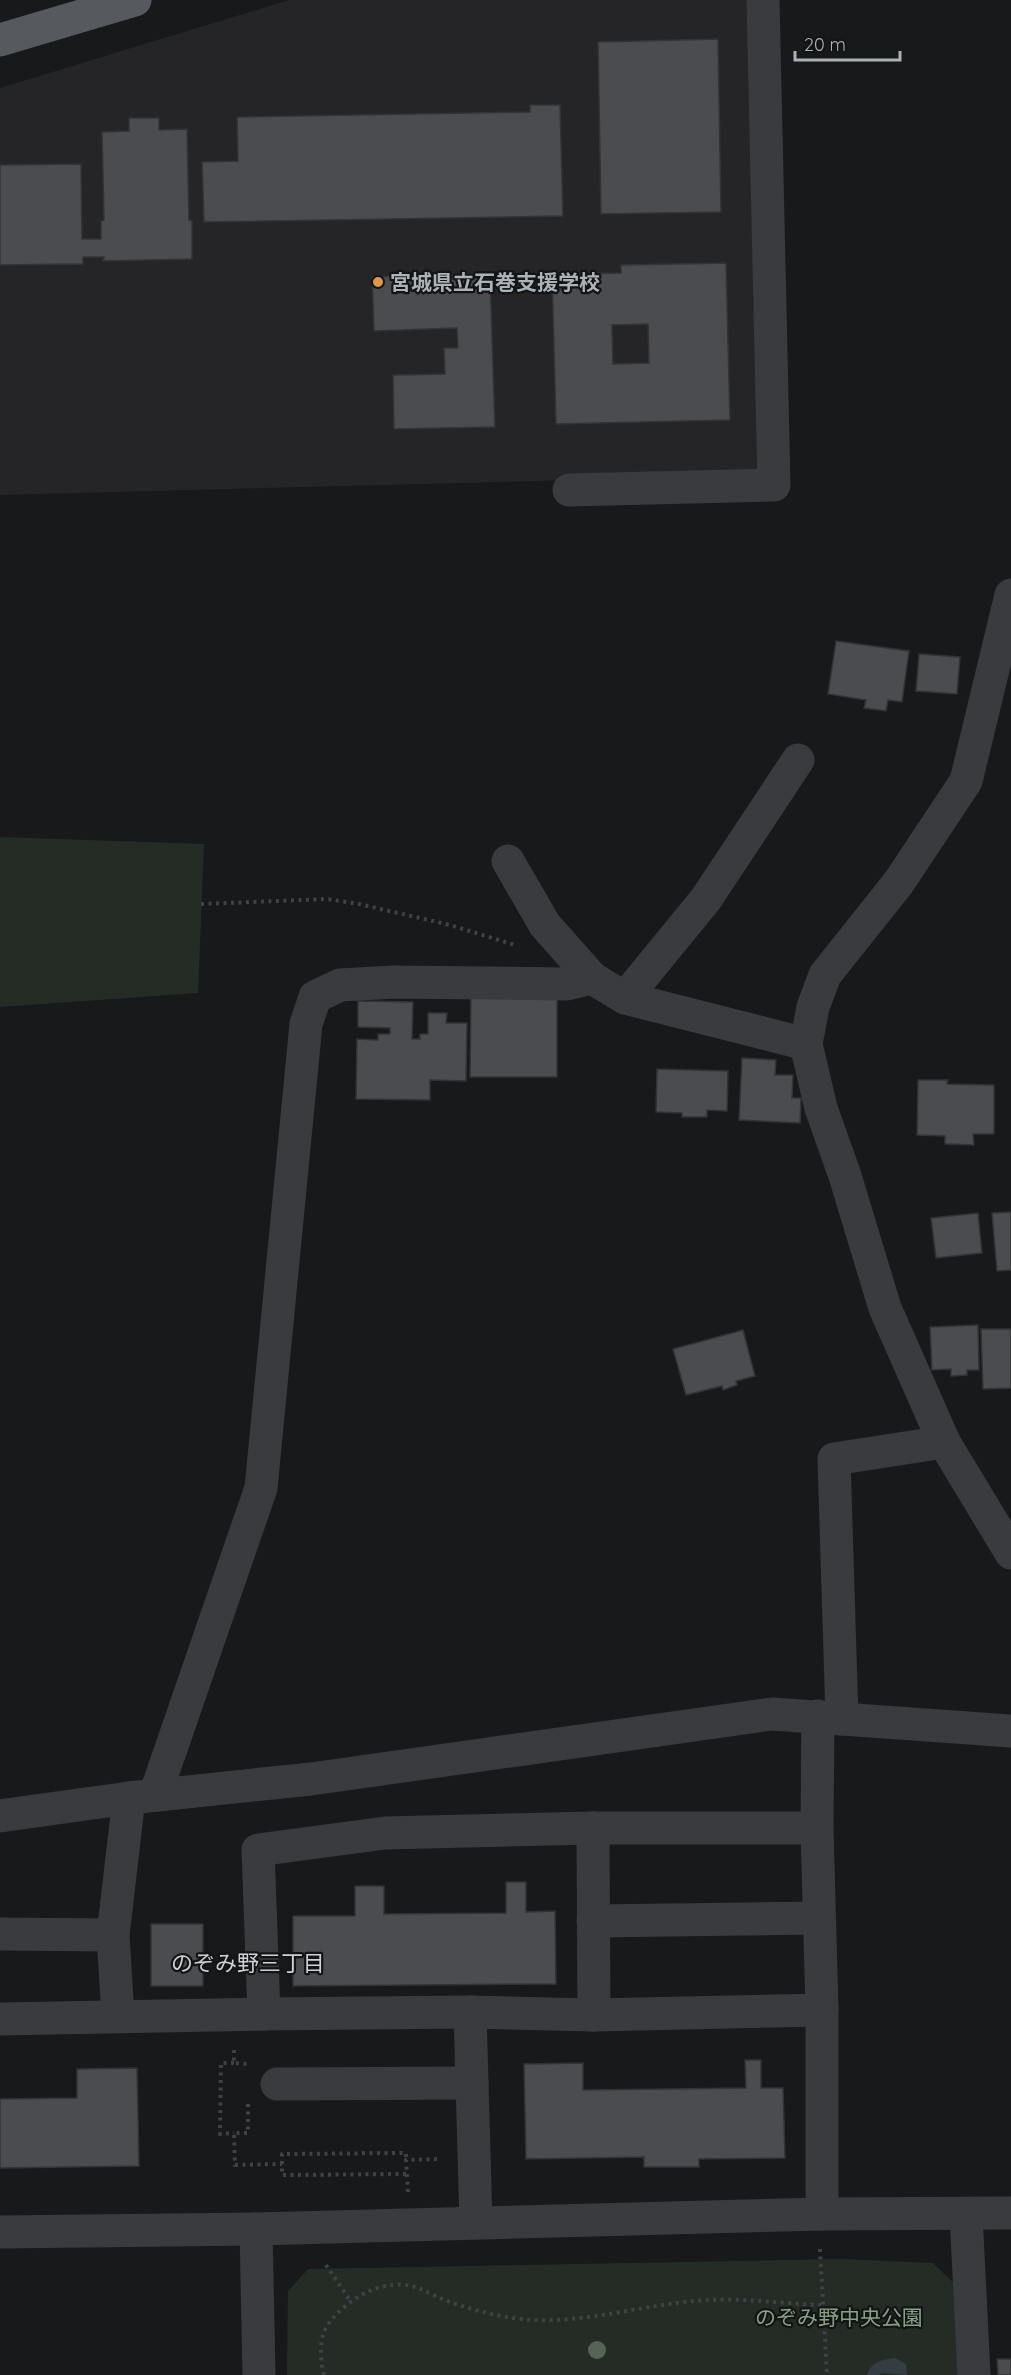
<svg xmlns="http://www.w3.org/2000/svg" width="1011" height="2375" font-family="Quicksand,'Noto Sans JP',sans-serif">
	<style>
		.built { fill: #252527 }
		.park { fill: #252c25 }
		.water { fill: #343d42 }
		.building { fill: #4b4c4f; stroke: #333336; stroke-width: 1.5; fill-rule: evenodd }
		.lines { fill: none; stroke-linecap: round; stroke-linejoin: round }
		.path { stroke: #404246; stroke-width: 4; stroke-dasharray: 3 4.5; stroke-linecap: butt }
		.minor { stroke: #3a3b3f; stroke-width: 33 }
		.major { stroke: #56595d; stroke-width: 33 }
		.tree { fill: #566455 }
		.poi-dot { fill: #de984d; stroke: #131415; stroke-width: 2 }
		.labels { text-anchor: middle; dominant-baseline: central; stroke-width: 4.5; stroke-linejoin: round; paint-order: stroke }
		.poi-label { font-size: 21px; font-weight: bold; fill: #acb2b8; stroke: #131415; text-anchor: start }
		.park-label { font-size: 21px; fill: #88a186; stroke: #131415 }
		.neighbourhood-label { font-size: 22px; fill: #cdd0d5; stroke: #131415 }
	</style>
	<rect width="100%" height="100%" fill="#18191a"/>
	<polygon class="built" points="289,0 747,0 763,475 0,495 0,88"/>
	<g class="park">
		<polygon points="0,837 204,844 198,993 0,1007"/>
		<polygon points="841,2259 933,2263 958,2287 958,2375 287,2375 288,2291 308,2269"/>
	</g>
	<path class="water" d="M895 2358 906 2364 907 2375 882 2373 879 2375H867C872 2361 882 2360 895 2358Z"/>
	<g class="building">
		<polygon points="718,39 721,212 601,214 598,42"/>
		<polygon points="530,105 560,105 563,216 204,222 202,162 238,161 237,117 530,112"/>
		<polygon points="129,118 159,118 159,130 187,129 189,220 192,221 192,259 103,261 104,257 83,257 83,264 0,265 0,165 81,164 82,239 101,239 101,221 104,220 102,132 129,131"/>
		<path d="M726 263 730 420 556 424 552 274 621 273V265ZM648 324 649 363 613 364 612 325Z"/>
		<polygon points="490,273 495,427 394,429 393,375 445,374 444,348 458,348 457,328 374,331 372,277"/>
		<polygon points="836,641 909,651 902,702 888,700 886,711 864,708 866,700 828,694"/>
		<polygon points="919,654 960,657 957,694 916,691"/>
		<polygon points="471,991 557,992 557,1077 470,1077"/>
		<polygon points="358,1001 413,1002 412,1039 420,1039 420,1034 428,1034 428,1013 447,1013 446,1023 467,1023 466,1081 430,1080 430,1100 356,1099 357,1039 378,1040 378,1034 390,1034 390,1028 358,1027"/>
		<polygon points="742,1058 776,1060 775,1075 793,1075 792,1098 801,1098 800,1123 739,1120"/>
		<polygon points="657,1069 728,1071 727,1111 707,1110 707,1117 682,1117 682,1113 656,1112"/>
		<polygon points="918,1080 948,1080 947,1084 994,1085 994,1134 973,1134 974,1145 945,1144 945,1136 917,1135"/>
		<polygon points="1011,1212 1011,1270 997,1271 992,1213"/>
		<polygon points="978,1213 982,1253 936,1258 931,1218"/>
		<polygon points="978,1325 979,1370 967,1370 967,1375 951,1376 951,1369 932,1370 930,1327"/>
		<polygon points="981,1329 1011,1329 1011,1388 983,1389"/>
		<polygon points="743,1330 755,1376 736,1381 737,1385 723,1390 722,1386 686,1395 673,1349"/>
		<polygon points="506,1882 526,1882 526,1912 555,1911 556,1984 293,1986 293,1916 355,1916 355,1886 384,1886 384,1914 506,1913"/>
		<rect x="151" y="1924" width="52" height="62"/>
		<polygon points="745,2060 761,2060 761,2088 783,2088 785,2158 699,2159 699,2167 644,2167 644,2157 526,2159 524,2064 583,2063 583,2090 746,2088"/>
		<polygon points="137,2068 139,2166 0,2168 0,2099 77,2098 77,2069"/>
		<polygon points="997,2359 1011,2359 1011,2375 998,2375"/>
	</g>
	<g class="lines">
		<g class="path">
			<polyline points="201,904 327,899 359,904 450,925 515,945"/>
			<polyline points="234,2050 234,2063 248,2064"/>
			<polyline points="234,2063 221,2063 220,2134 234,2133"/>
			<polyline points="248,2104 248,2133 234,2133 235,2165 282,2164"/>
			<polyline points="406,2174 282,2175 282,2154 406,2153 406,2160"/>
			<polyline points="408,2192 406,2160 441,2159"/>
			<polyline points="820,2249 827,2375"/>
			<polyline points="326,2265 351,2302"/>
			<path d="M324 2375C320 2362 319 2338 327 2326 338 2309 361 2292 381 2287 414 2279 422 2292 450 2302 467 2308 488 2314 507 2317 575 2329 641 2303 709 2300 746 2298 785 2304 822 2305"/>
		</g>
		<g class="minor">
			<polyline points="569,490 774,485 763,0"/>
			<polyline points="1011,595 966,781 899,882 825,975 813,1007 806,1044 821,1108 845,1176 885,1308 944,1442 1011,1553"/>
			<polyline points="508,861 545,925 592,978"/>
			<polyline points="625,998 706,899 798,760"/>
			<polyline points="818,1716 817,1828 822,2010 822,2214"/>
			<polyline points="842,1719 834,1459 944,1442"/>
			<polyline points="155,1795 261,1488 306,1024 315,997 340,985 394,982 567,984 592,978 625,998 806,1044"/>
			<polyline points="0,1816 129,1798 311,1779 772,1714 1011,1731"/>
			<polyline points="593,1828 594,2015"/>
			<polyline points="593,1921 818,1918"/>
			<polyline points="0,1934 113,1935"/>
			<polyline points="470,2012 476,2223"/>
			<polyline points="264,2014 258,1850 385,1833 593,1828 817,1828"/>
			<polyline points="118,2016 113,1935 129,1798"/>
			<polyline points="0,2019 264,2014 470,2012 594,2015 822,2010"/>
			<polyline points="277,2084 472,2083"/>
			<polyline points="966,2214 974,2375"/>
			<polyline points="256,2229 259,2375"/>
			<polyline points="0,2232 256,2229 822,2214 1011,2213"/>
		</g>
		<polyline class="major" points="0,40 135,0"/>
	</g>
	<circle class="tree" cx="597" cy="2350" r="9"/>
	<circle class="poi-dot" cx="378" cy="282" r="6"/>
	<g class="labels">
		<g class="poi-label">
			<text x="390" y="282">宮城県立石巻支援学校</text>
		</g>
		<g class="park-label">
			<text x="839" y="2317">のぞみ野中央公園</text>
		</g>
		<g class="neighbourhood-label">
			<text x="248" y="1963">のぞみ野三丁目</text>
		</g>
	</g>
	<path d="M795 51v9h105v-9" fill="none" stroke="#acb2b8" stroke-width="3"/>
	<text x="804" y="51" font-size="18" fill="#acb2b8" stroke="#131415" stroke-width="4.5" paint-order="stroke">20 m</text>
</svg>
